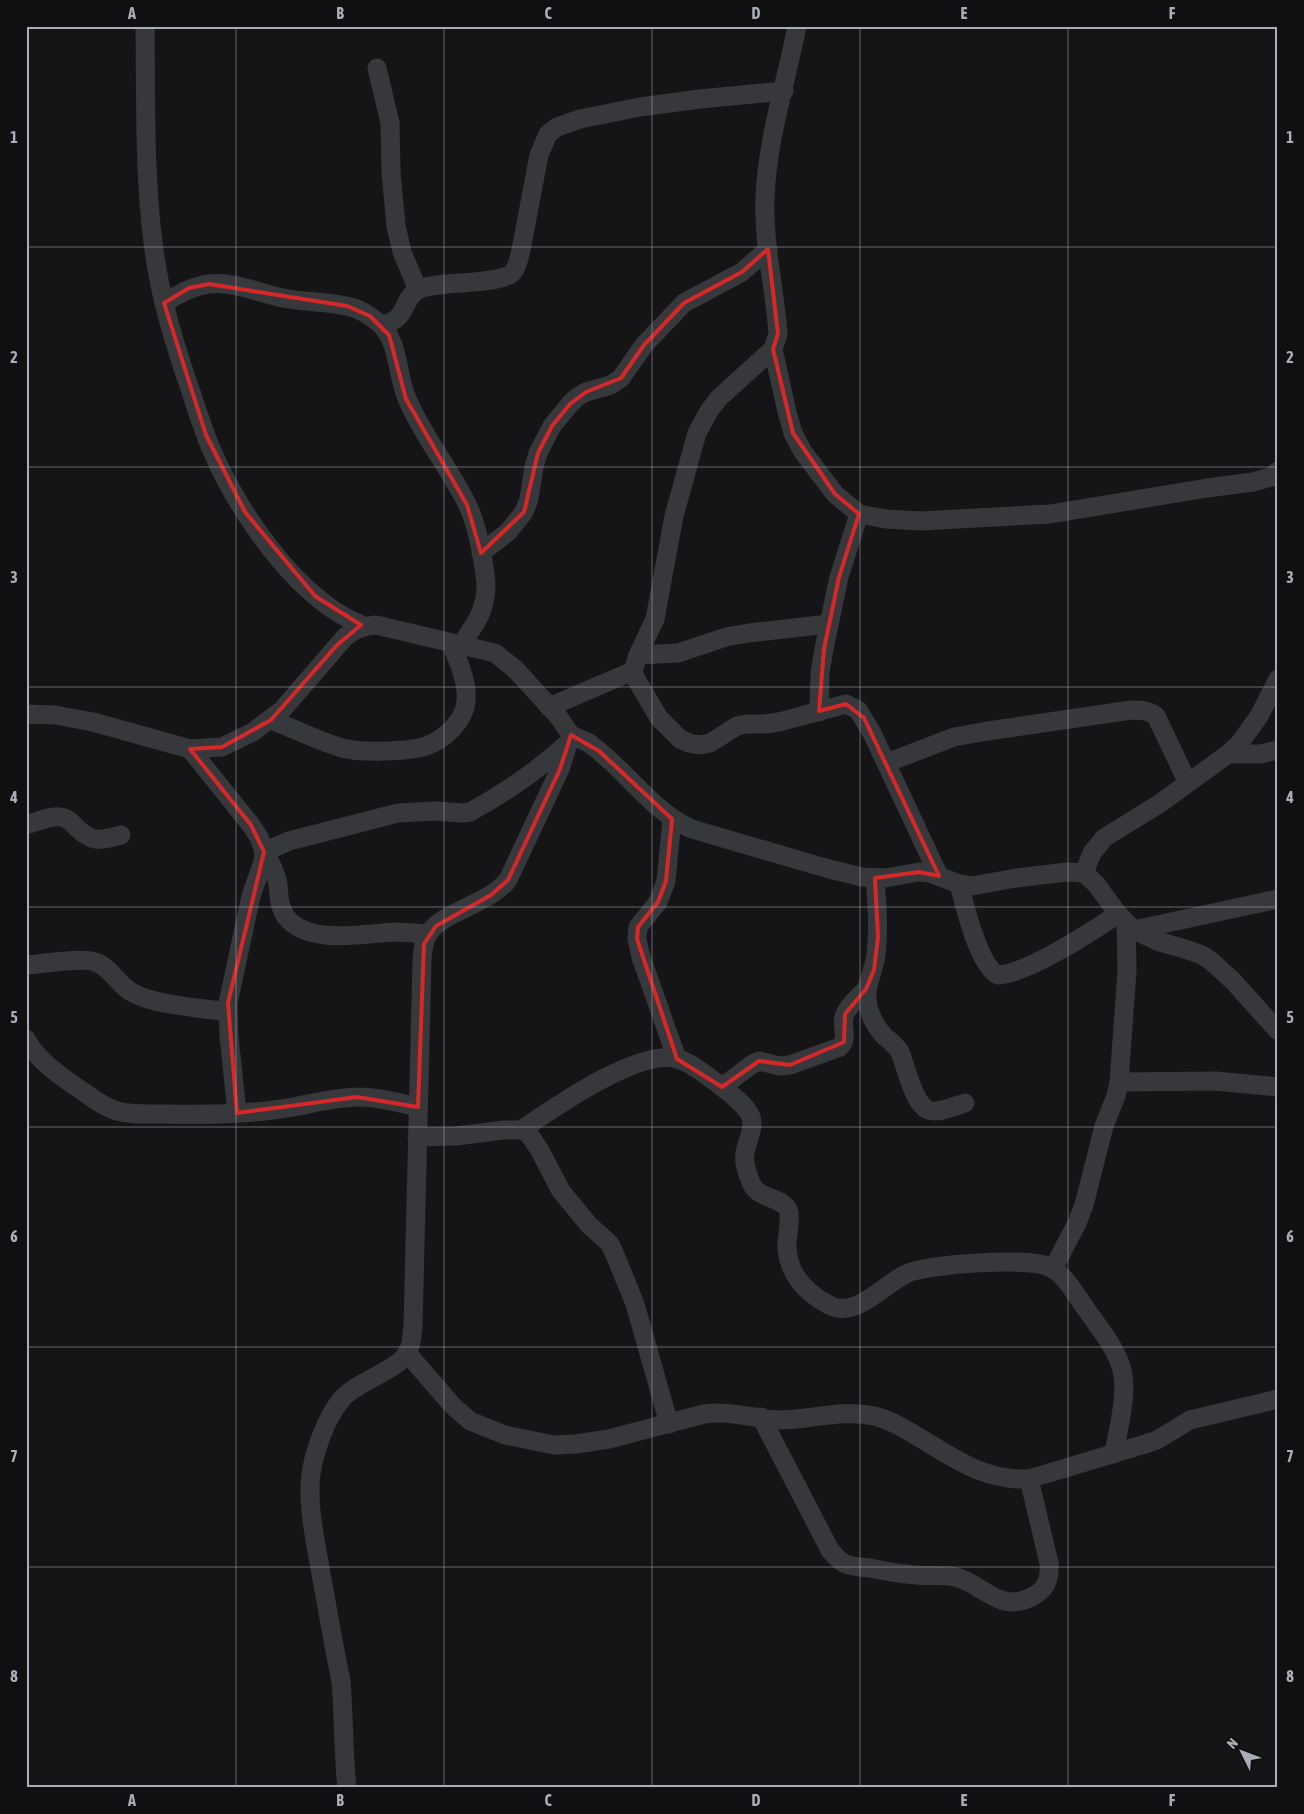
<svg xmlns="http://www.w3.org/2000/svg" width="1304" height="1814" font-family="'Asap Condensed',sans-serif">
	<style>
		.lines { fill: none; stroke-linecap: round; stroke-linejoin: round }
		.street { stroke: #37383c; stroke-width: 19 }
		.marked { fill: none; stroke: #d62828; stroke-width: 4; stroke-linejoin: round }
		.grid { fill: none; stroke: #a8adb7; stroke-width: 1; stroke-opacity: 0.55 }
		.neatline { fill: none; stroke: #a8adb7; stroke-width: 2 }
		.grid-label { font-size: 16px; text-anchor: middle; font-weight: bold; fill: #a8adb7 }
	</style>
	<rect width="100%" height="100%" fill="#151517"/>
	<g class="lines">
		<g class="street">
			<path d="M145 26C146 98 144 171 153 242 159 294 174 343 191 392 198 413 204 433 213 453 236 506 281 572 328 606 339 615 351 620 364 626"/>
			<path d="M797 26C786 83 767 140 765 198 763 243 775 289 778 334L773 349 719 398 709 411 697 433 674 516 655 619 638 655 633 671 636 679 659 718 680 739 689 743 699 745 710 743 737 726 747 724H766L779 722 846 704 858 710 872 733 939 876"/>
			<polyline points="377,68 390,123 391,172 396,226 402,252 418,290"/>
			<path d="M164 303C178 295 192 286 209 284 233 281 259 293 283 298 307 303 334 301 357 309 366 313 376 320 382 326 400 346 397 378 408 401 424 438 451 470 468 506 476 524 480 542 483 561 485 574 488 588 484 602 481 618 470 631 461 645"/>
			<path d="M382 326C386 324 392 322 396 319 406 312 406 295 419 289 440 280 501 286 513 272 518 266 519 257 521 250L539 155 548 134 557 127 580 119 640 107 700 99 784 91"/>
			<polyline points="773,349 787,412 793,433 803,452 835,494 859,514 886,519 921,521 1050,514 1207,488 1253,482 1271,477 1278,471"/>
			<polyline points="481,553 508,532 524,512 529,499 534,467 538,453 552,426 570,404 577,397 586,392 611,385 621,378 644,345 684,303 742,272 768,249"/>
			<polyline points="638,655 678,653 726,637 749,633 829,624"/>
			<polyline points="549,707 633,671"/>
			<polyline points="819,712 820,673 824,649 839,577 859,514"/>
			<path d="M26 714 55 715 93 722 190 749 222 747 253 732 282 710 345 637C355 629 363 626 376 625L495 653 515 669 558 716 571 735 560 769 508 880C488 905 444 910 428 934 423 942 423 951 422 960L413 1326C412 1334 412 1344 408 1352 398 1371 356 1381 341 1400 326 1418 314 1452 311 1474 307 1503 315 1539 320 1568 327 1606 333 1643 341 1681 344 1716 343 1752 347 1788"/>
			<path d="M271 720C295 729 318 741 342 748 361 753 408 752 426 746 444 740 464 721 466 702 468 682 458 661 451 643"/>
			<path d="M571 735 589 743 599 751C630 776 655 813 692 829L829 869 862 877 885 878 919 872 930 873 959 884 972 886 1016 878 1067 872 1084 873 1096 884 1118 914 1134 930 1157 941 1185 949 1202 955 1211 961 1233 981 1278 1031"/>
			<polyline points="190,749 251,825 259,837 264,852 263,862 251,896 228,1003 229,1036 237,1113"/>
			<polyline points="1228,754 1260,754 1278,750"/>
			<path d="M886 763 954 737 988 731 1131 710C1141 710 1148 710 1156 716L1188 783"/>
			<polyline points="672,819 666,881 658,902 638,927 637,939 641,957 677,1059"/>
			<path d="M26 825C36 822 51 815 61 817 67 818 70 821 74 825 91 843 99 841 121 835"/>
			<polyline points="1084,873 1092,853 1104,838 1159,804 1228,754 1239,744 1259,716 1278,679"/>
			<path d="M875 878C877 903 879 929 876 954 875 968 865 986 867 998 868 1012 875 1026 884 1036 890 1041 896 1045 900 1052 906 1066 913 1103 928 1110 937 1114 955 1106 965 1103"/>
			<path d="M959 884C965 906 978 965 998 975 1029 973 1091 932 1118 914"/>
			<polyline points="1134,930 1278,899"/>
			<path d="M428 934C416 933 405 932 393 932 363 934 308 945 286 917 279 907 279 895 278 884 276 872 270 862 264 852L289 841 398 813 435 811 462 813 470 812C505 793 538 770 568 743"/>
			<path d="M26 965C42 964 82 957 95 962 109 966 116 981 127 989 147 1005 202 1008 228 1012"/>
			<path d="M26 1039C36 1058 55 1072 72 1084 85 1092 99 1105 114 1110 129 1115 147 1114 163 1114 204 1115 246 1115 287 1108 311 1104 335 1097 359 1097 379 1097 399 1103 418 1107"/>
			<polyline points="1119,1082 1216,1081 1278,1087"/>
			<path d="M722 1087 751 1065 759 1061 780 1066 790 1065 840 1047C849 1037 841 1028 844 1017 847 1006 859 997 866 989"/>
			<path d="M521 1130C554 1108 638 1048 678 1059 692 1063 706 1075 718 1084 728 1092 746 1104 751 1117 756 1133 740 1148 746 1168 748 1175 750 1184 756 1190 764 1199 787 1199 789 1213 790 1222 788 1233 787 1242 786 1271 804 1292 829 1305 856 1320 886 1282 908 1273 930 1264 1029 1257 1049 1267 1066 1275 1075 1294 1086 1309 1099 1328 1116 1347 1122 1370 1128 1394 1118 1429 1114 1454"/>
			<polyline points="417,1137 456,1136 504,1130 521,1130 529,1134 539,1149 561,1191 589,1225 610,1244 615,1255 635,1304 669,1424"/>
			<polyline points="1053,1269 1077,1223 1084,1205 1104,1126 1116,1096 1119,1082 1127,971 1126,923"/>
			<path d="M407 1353 453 1406 470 1421 505 1435 554 1445 576 1444 609 1439 704 1414C730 1410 753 1419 779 1420 809 1420 844 1409 874 1416 888 1419 902 1427 915 1435 953 1457 982 1481 1029 1479L1142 1445 1157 1440 1190 1420 1278 1399"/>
			<path d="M761 1417 830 1550C834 1555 838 1560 844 1563 851 1567 861 1567 870 1568 885 1571 900 1574 916 1575 927 1576 939 1575 950 1576 982 1580 998 1617 1035 1595 1048 1588 1050 1576 1049 1563L1029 1479"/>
		</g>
	</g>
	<path class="marked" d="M768 249 778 334 773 349 793 433 835 494 859 514 839 577 824 649 819 711 846 704 864 718 939 876 919 872 875 878 878 937 874 970 866 989 845 1014 844 1042 790 1065 759 1061 722 1087 677 1059 637 939 638 927 658 902 666 881 672 819 599 751 571 735 560 769 508 880 491 895 436 926 424 944 418 1107 357 1097 237 1113 228 1003 264 852 251 825 190 749 222 747 271 720 337 645 361 625 315 596 245 512 206 435 164 303 189 288 209 284 347 306 370 316 389 335 406 399 467 505 481 553 524 512 538 453 552 426 570 404 586 392 621 378 644 345 684 303 742 272Z"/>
	<path class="grid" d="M236 26V1788M444 26V1788M652 26V1788M860 26V1788M1068 26V1788M26 247H1278M26 467H1278M26 687H1278M26 907H1278M26 1127H1278M26 1347H1278M26 1567H1278"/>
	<rect width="1304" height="1814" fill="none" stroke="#101012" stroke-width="55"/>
	<g transform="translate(1242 1752) rotate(312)" stroke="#101012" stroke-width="4" paint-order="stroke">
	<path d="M0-4L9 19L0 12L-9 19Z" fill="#a8adb7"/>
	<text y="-8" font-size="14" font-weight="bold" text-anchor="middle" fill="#a8adb7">N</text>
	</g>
	<rect x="28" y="28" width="1248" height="1758" class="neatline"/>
	<g class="grid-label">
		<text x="132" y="19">A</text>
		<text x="340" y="19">B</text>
		<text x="548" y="19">C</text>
		<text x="756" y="19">D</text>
		<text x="964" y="19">E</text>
		<text x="1172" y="19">F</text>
		<text x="14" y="143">1</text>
		<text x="1290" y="143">1</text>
		<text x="14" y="363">2</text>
		<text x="1290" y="363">2</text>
		<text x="14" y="583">3</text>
		<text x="1290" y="583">3</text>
		<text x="14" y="803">4</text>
		<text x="1290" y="803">4</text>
		<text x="14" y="1023">5</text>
		<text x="1290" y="1023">5</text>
		<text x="14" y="1242">6</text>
		<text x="1290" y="1242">6</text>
		<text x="14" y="1462">7</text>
		<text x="1290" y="1462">7</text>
		<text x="14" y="1682">8</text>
		<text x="1290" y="1682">8</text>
		<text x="132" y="1806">A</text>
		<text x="340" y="1806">B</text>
		<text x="548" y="1806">C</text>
		<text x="756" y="1806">D</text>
		<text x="964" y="1806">E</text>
		<text x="1172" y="1806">F</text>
	</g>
</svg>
